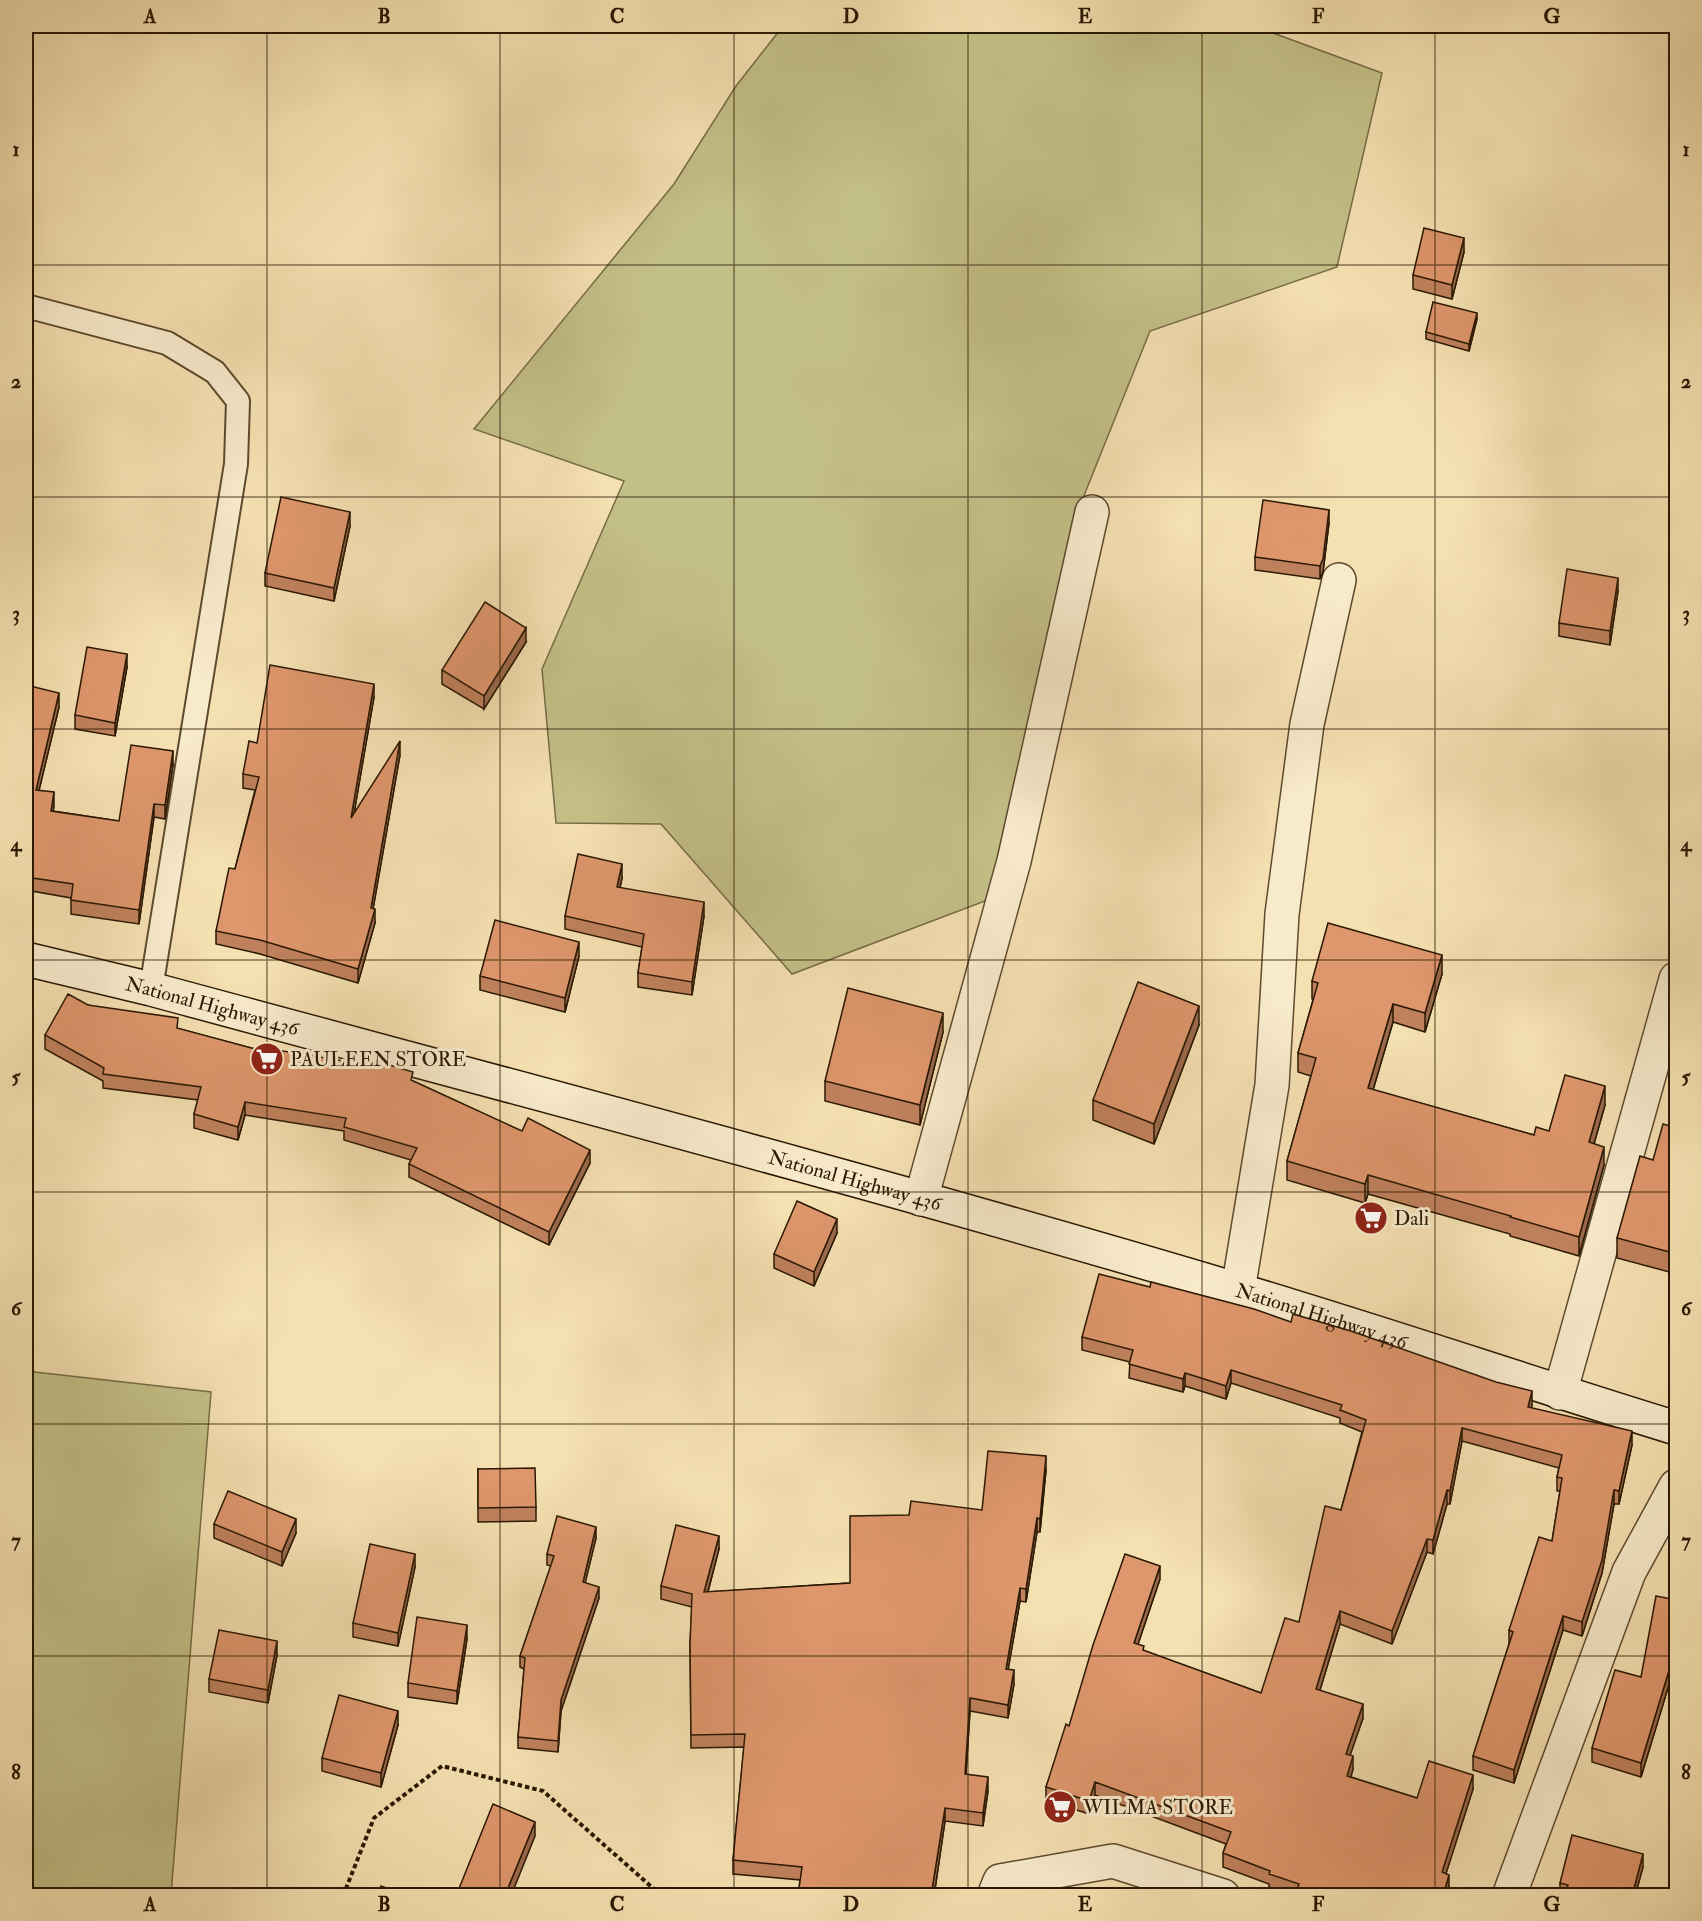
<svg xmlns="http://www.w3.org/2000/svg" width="1702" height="1921" font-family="'IM FELL Double Pica',serif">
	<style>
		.green { fill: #c3c087; stroke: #766c45; stroke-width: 1.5 }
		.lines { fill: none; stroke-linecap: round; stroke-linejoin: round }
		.service-casing { stroke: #5d4a2e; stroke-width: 26 }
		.minor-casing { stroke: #5d4a2e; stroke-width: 36 }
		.tertiary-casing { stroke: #5d4a2e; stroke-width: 36 }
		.secondary-casing { stroke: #2a1803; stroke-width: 36 }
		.path { stroke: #2a1803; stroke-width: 4; stroke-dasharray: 4.5 3; stroke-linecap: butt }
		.service { stroke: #f8ebcc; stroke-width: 22 }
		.minor { stroke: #f8ebcc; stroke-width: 33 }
		.tertiary { stroke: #f8ebcc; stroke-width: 33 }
		.secondary { stroke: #f8ebcc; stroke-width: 33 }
		.wall { fill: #bf815d; stroke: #2a1803; stroke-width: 1.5 }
		.shaded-wall { fill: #9b694c; stroke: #2a1803; stroke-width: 1.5 }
		.building { fill: #de966c; stroke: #2a1803; stroke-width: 1.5 }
		.grid { fill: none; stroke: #2a1803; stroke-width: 1.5; stroke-opacity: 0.55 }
		.labels { text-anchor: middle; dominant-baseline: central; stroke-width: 6; stroke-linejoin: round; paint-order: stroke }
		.street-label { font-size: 20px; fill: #2a1803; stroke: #f8ebcc }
		.poi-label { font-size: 20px; fill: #2a1803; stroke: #f8ebcc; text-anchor: start }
		.neatline { fill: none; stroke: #2a1803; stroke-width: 2 }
		.grid-label { font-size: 20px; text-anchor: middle; font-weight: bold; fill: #2a1803 }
	</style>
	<rect width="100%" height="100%" fill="#f5e0b1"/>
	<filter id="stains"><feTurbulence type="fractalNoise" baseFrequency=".00333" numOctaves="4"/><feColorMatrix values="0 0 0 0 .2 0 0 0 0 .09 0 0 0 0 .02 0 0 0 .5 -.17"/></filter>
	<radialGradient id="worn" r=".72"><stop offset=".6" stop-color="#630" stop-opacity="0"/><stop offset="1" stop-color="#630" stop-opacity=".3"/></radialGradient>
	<g class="green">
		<polygon points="783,26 1254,26 1382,73 1337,267 1150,331 1079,508 993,898 792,974 661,824 556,823 542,669 624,481 474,429 674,184 736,86"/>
		<polygon points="26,1371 211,1392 171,1895 26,1895"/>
	</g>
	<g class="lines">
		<defs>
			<polyline id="service" points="26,306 167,343 215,372 238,401 236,464 151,989"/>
			<g id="minor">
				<polyline points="921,1199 1014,861 1092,512"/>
				<polyline points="1238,1290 1272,1085 1282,914 1307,724 1339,580"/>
				<polyline points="1560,1393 1676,979"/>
			</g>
			<g id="tertiary">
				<polyline points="994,1896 1000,1881 1113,1861 1223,1896"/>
				<polyline points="1509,1896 1629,1572 1676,1486"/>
			</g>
			<g id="secondary">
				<path id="s1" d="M26 959 151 989C513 1087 876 1182 1235 1289 1383 1333 1529 1383 1676 1428"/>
			</g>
		</defs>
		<use href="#service" class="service-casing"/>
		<use href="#minor" class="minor-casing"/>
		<use href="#tertiary" class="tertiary-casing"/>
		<use href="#secondary" class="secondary-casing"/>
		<polyline class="path" points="343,1896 374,1818 442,1766 543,1791 662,1896"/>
		<use href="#service" class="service"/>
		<use href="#minor" class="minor"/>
		<use href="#tertiary" class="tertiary"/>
		<use href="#secondary" class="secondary"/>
	</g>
	<g class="wall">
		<polygon points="1464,252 1452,299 1413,289 1413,275"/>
		<polygon points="1477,319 1469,351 1426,339 1426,332"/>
		<polygon points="1329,523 1323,572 1320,579 1255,570 1255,557"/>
		<polygon points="350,526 334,601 265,586 265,573"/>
		<polygon points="1618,591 1610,645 1559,636 1559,623"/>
		<polygon points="526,642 484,709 442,684 442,670"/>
		<polygon points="127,667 115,736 75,729 75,715"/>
		<polygon points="26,685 59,707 39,790 54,806 53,811 119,821 173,765 165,819 154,817 139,924 71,914 71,898 26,890"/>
		<polygon points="374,697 354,813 400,755 373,908 375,923 358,983 260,954 216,944 216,931 235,869 255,790 243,788 243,774 257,743"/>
		<polygon points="622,878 620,888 704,916 692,995 638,987 638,973 642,947 565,929 565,916"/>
		<polygon points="579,956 565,1012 480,990 480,976"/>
		<polygon points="1442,974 1425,1032 1393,1022 1373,1090 1534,1135 1549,1131 1605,1105 1594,1144 1604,1165 1579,1256 1510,1236 1510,1234 1368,1194 1365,1203 1287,1180 1287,1161 1311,1076 1298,1072 1298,1053 1313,1000 1312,999 1312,981"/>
		<polygon points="88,1005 270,1053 413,1081 590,1163 549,1245 409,1177 409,1164 411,1160 344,1140 344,1131 245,1115 238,1140 194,1128 194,1114 198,1100 103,1088 103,1081 45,1049 45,1035"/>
		<polygon points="1199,1025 1154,1144 1093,1120 1093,1100"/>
		<polygon points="943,1032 920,1125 825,1101 825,1081"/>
		<polygon points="1677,1128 1677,1274 1617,1258 1617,1238 1653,1160"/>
		<polygon points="837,1233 814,1286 774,1268 774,1254"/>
		<polygon points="1291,1322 1532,1405 1531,1408 1632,1445 1619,1504 1614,1504 1602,1573 1582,1636 1563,1630 1514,1783 1473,1770 1473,1756 1509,1644 1509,1630 1552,1541 1560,1491 1557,1491 1557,1477 1559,1468 1462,1441 1450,1504 1447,1504 1433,1554 1427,1552 1392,1644 1340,1624 1320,1690 1363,1718 1350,1755 1353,1769 1351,1777 1417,1798 1473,1789 1446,1873 1449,1888 1447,1896 1292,1896 1269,1887 1269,1884 1223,1867 1223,1853 1226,1844 1095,1795 1089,1814 1046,1800 1046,1787 1069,1726 1160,1579 1138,1644 1144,1651 1261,1693 1299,1622 1341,1510 1362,1432 1340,1423 1340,1418 1231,1383 1226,1399 1185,1386 1183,1392 1129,1378 1130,1362 1082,1350 1082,1337"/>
		<polygon points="478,1469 536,1507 536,1521 478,1522"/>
		<polygon points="1046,1470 1040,1532 1037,1532 1026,1602 1020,1601 1008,1669 1014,1684 1008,1718 970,1711 966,1774 988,1791 983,1826 945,1821 934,1896 798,1896 800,1880 733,1874 733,1860 744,1747 691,1748 690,1644 692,1607 661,1599 661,1586 719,1549 708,1592 850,1583 909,1515 982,1510"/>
		<polygon points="214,1524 296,1533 282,1566 214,1538"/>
		<polygon points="596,1538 585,1582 599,1598 561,1711 558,1752 518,1748 518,1737 524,1669 520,1667 520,1656 551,1566 547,1565 547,1554"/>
		<polygon points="415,1567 398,1646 353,1637 353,1623"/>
		<polygon points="1677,1600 1677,1668 1674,1668 1641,1777 1592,1762 1592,1748 1641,1677"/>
		<polygon points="467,1639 457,1704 408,1697 408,1683"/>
		<polygon points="277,1655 268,1703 209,1692 209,1679"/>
		<polygon points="398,1725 381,1787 322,1771 322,1758"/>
		<polygon points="1643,1867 1635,1896 1560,1896 1560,1883"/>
	</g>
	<g class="shaded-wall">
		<polygon points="1464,238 1464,252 1452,299 1452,285"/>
		<polygon points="1477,313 1477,319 1469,351 1469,344"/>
		<polygon points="1329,510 1329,523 1323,572 1320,579 1320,566"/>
		<polygon points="350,512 350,526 334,601 334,588"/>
		<polygon points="1618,578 1618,591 1610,645 1610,631"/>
		<polygon points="526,628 526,642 484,709 484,696"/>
		<polygon points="127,654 127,667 115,736 115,723"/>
		<polygon points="374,684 374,697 351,831 351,818"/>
		<polygon points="59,693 59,707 36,803 36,790"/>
		<polygon points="400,741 400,755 371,921 371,908"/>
		<polygon points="173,751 173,765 165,819 165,805"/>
		<polygon points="54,792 54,806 51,825 51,811"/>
		<polygon points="154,804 154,817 139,924 139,910"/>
		<polygon points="622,864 622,878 617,901 617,887"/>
		<polygon points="704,902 704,916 692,995 692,982"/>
		<polygon points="375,909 375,923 358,983 358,969"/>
		<polygon points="579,942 579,956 565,1012 565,998"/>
		<polygon points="1442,955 1442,974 1425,1032 1425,1013"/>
		<polygon points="1393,1004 1393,1022 1368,1107 1368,1088"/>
		<polygon points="1199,1006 1199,1025 1154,1144 1154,1124"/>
		<polygon points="943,1013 943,1032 920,1125 920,1105"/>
		<polygon points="1605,1086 1605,1105 1589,1161 1589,1142"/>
		<polygon points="245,1102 245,1115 238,1140 238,1127"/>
		<polygon points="1604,1147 1604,1165 1579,1256 1579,1237"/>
		<polygon points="590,1150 590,1163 549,1245 549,1232"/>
		<polygon points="1368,1175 1368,1194 1365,1203 1365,1184"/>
		<polygon points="837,1219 837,1233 814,1286 814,1272"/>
		<polygon points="1231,1370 1231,1383 1226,1399 1226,1386"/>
		<polygon points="1185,1373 1185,1386 1183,1392 1183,1379"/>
		<polygon points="1532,1391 1532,1405 1528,1420 1528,1407"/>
		<polygon points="1462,1428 1462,1441 1450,1504 1450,1491"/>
		<polygon points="1632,1431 1632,1445 1619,1504 1619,1491"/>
		<polygon points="1046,1456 1046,1470 1040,1532 1040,1519"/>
		<polygon points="1447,1490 1447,1504 1433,1554 1433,1540"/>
		<polygon points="1614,1490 1614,1504 1602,1573 1582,1636 1582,1622"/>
		<polygon points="1037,1518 1037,1532 1026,1602 1026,1589"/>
		<polygon points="296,1519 296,1533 282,1566 282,1552"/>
		<polygon points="596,1527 596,1538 583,1592 583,1582"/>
		<polygon points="719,1536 719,1549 704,1606 704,1592"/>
		<polygon points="1427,1539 1427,1552 1392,1644 1392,1631"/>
		<polygon points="415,1554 415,1567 398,1646 398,1633"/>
		<polygon points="1160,1566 1160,1579 1134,1656 1134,1643"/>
		<polygon points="599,1587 599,1598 561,1711 558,1752 561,1700"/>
		<polygon points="1020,1588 1020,1601 1006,1682 1006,1669"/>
		<polygon points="1340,1611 1340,1624 1316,1703 1316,1689"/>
		<polygon points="1563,1616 1563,1630 1514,1783 1514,1770"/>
		<polygon points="467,1625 467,1639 457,1704 457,1691"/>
		<polygon points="277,1641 277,1655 268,1703 268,1690"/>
		<polygon points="1674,1654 1674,1668 1641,1777 1641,1763"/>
		<polygon points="1014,1670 1014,1684 1008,1718 1008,1705"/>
		<polygon points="970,1698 970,1711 965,1788 965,1774"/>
		<polygon points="1363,1704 1363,1718 1346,1767 1346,1754"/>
		<polygon points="398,1711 398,1725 381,1787 381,1773"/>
		<polygon points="1353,1756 1353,1769 1347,1789 1347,1776"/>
		<polygon points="1473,1775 1473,1789 1442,1886 1442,1872"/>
		<polygon points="988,1777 988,1791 983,1826 983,1813"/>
		<polygon points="1095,1782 1095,1795 1089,1814 1089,1801"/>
		<polygon points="945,1808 945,1821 934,1896 931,1896"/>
		<polygon points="535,1822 535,1836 511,1896 506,1893"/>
		<polygon points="1643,1854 1643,1867 1635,1896 1632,1896"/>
		<polygon points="1449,1875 1449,1888 1447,1896 1443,1896"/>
	</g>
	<g class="building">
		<polygon points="1424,228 1464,238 1452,285 1413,275"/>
		<polygon points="1433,302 1477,313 1469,344 1426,332"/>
		<polygon points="281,497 350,512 334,588 265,573"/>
		<polygon points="1263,500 1329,510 1323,559 1320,566 1255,557"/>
		<polygon points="1567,569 1618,578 1610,631 1559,623"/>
		<polygon points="485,602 526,628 484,696 442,670"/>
		<polygon points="87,647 127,654 115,723 75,715"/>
		<polygon points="270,665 374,684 351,818 400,741 371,908 375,909 358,969 260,940 216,931 229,868 235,869 259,777 243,774 249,741 257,743"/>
		<polygon points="26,685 59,693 36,790 54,792 51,811 119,821 131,745 173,751 165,805 154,804 139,910 71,900 73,884 26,877"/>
		<polygon points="578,854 622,864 617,887 704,902 692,982 638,973 644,934 565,916"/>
		<polygon points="495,920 579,942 565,998 480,976"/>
		<polygon points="1328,923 1442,955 1425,1013 1393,1004 1368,1088 1534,1135 1536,1127 1549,1131 1565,1075 1605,1086 1589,1142 1604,1147 1579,1237 1510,1217 1511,1216 1368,1175 1365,1184 1287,1161 1316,1058 1298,1053 1318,983 1312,981"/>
		<polygon points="1138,982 1199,1006 1154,1124 1093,1100"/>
		<polygon points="848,988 943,1013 920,1105 825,1081"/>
		<polygon points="68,994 88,1005 178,1018 177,1028 270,1053 271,1049 362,1064 363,1057 413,1072 411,1080 522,1131 528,1118 590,1150 549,1232 409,1164 417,1148 344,1127 346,1118 245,1102 238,1127 194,1114 201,1087 103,1074 104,1068 45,1035"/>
		<polygon points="1663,1124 1677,1128 1677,1254 1617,1238 1640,1156 1653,1160"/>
		<polygon points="797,1201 837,1219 814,1272 774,1254"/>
		<polygon points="1099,1274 1150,1287 1151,1282 1254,1309 1291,1322 1293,1314 1351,1331 1496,1382 1532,1391 1528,1407 1632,1431 1619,1491 1614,1490 1602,1560 1582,1622 1563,1616 1514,1770 1473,1756 1513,1632 1509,1630 1539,1537 1552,1541 1562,1478 1557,1477 1562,1455 1462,1428 1450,1491 1447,1490 1433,1540 1427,1539 1392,1631 1340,1611 1316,1689 1363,1704 1346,1754 1353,1756 1347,1776 1417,1798 1429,1761 1473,1775 1442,1872 1449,1875 1443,1896 1295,1896 1299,1884 1269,1874 1270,1871 1223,1853 1231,1832 1095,1782 1089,1801 1046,1787 1066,1724 1069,1726 1093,1645 1125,1554 1160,1566 1134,1643 1144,1646 1143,1650 1261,1693 1285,1618 1299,1622 1325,1506 1341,1510 1366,1420 1340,1410 1342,1405 1231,1370 1226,1386 1185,1373 1183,1379 1129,1364 1133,1350 1082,1337"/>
		<polygon points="988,1451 1046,1456 1040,1519 1037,1518 1026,1589 1020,1588 1006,1669 1014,1670 1008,1705 970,1698 965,1774 988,1777 983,1813 945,1808 931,1896 798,1896 802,1867 733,1860 745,1734 691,1735 690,1644 692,1594 661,1586 676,1525 719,1536 704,1592 850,1583 850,1516 909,1515 911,1501 982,1510"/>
		<polygon points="535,1468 536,1507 478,1508 478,1469"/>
		<polygon points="228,1491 296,1519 282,1552 214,1524"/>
		<polygon points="557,1516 596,1527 583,1582 599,1587 561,1700 558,1741 518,1737 525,1658 520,1656 554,1556 547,1554"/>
		<polygon points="370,1544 415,1554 398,1633 353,1623"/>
		<polygon points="1656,1596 1677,1600 1677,1655 1674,1654 1641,1763 1592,1748 1615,1670 1641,1677"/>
		<polygon points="417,1617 467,1625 457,1691 408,1683"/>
		<polygon points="219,1630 277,1641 268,1690 209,1679"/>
		<polygon points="339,1695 398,1711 381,1773 322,1758"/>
		<polygon points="493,1804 535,1822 506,1893 533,1896 456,1896"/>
		<polygon points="1572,1835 1643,1854 1632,1896 1565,1896 1568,1885 1560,1883"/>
		<polygon points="381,1886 408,1896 378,1896"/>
		<polygon points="1081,1888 1102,1896 1079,1896"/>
	</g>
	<path class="grid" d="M267 26V1896M500 26V1896M734 26V1896M968 26V1896M1202 26V1896M1435 26V1896M26 265H1676M26 497H1676M26 729H1676M26 960H1676M26 1192H1676M26 1424H1676M26 1656H1676"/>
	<defs>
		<symbol id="supermarket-disc" viewBox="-11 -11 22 22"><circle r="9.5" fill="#8f2418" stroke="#f8ebcc"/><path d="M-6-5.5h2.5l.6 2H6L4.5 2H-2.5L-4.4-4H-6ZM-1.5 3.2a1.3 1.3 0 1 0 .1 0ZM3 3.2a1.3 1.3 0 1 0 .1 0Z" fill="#fff"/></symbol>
	</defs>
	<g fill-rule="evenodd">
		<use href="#supermarket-disc" x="248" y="1040" width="38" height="38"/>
		<use href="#supermarket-disc" x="1352" y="1199" width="38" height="38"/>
		<use href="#supermarket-disc" x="1041" y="1788" width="38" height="38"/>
	</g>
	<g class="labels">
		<g class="street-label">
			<text stroke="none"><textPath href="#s1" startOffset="192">National Highway 436</textPath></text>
			<text stroke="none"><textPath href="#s1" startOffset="858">National Highway 436</textPath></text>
			<text stroke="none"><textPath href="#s1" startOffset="1344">National Highway 436</textPath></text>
		</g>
		<g class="poi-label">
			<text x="290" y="1059">PAULEEN STORE</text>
			<text x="1394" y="1218">Dali</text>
			<text x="1083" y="1807">WILMA STORE</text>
		</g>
	</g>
	<rect width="1702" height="1921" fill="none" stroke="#f5e0b1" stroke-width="66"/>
	<rect x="33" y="33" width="1636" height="1855" class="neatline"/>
	<g class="grid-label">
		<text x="150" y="23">A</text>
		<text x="384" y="23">B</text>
		<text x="617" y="23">C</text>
		<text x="851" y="23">D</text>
		<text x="1085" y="23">E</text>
		<text x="1318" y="23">F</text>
		<text x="1552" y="23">G</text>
		<text x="16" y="156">1</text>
		<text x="1686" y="156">1</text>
		<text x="16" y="388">2</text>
		<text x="1686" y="388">2</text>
		<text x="16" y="620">3</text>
		<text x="1686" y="620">3</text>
		<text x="16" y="851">4</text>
		<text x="1686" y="851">4</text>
		<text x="16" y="1083">5</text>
		<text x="1686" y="1083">5</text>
		<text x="16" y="1315">6</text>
		<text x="1686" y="1315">6</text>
		<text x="16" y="1547">7</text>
		<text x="1686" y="1547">7</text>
		<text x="16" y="1779">8</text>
		<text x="1686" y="1779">8</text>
		<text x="150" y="1911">A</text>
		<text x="384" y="1911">B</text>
		<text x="617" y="1911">C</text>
		<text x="851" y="1911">D</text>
		<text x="1085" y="1911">E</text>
		<text x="1318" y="1911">F</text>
		<text x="1552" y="1911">G</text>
	</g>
	<rect width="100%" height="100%" filter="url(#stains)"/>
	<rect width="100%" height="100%" fill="url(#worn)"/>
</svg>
